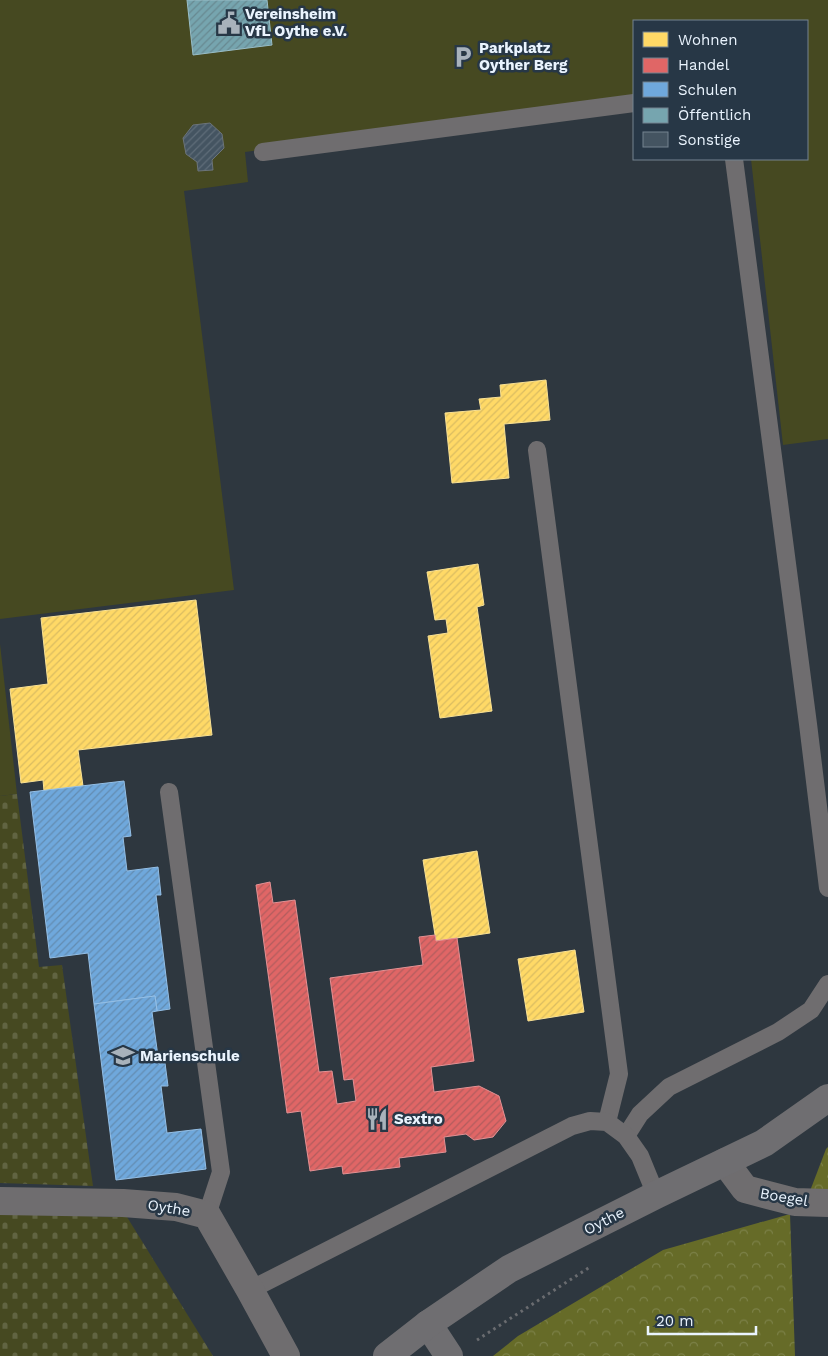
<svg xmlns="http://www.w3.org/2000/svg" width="828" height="1356" font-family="'Work Sans',sans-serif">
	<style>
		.green { fill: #464921 }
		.forest { fill: url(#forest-crowns) }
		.cemetery { fill: url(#cemetery-stones) }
		.homes { fill: url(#homes-hatch); stroke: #f9e194 }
		.shops { fill: url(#shops-hatch); stroke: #e39194 }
		.schools { fill: url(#schools-hatch); stroke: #94bfe6 }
		.public { fill: url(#public-hatch); stroke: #99bdc7 }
		.building { fill: url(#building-hatch); stroke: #6c747a }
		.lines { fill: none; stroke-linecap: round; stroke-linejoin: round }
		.path { stroke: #6a6c70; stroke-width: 3; stroke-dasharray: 2.5 4; stroke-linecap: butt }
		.lane { stroke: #6f6d6f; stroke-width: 18 }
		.street { stroke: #6f6d6f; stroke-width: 28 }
		.secondary { stroke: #6f6e71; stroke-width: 28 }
		.labels { text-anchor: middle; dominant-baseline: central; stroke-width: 5; stroke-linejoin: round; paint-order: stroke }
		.poi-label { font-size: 15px; font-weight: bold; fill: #eaf4fe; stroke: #273746; text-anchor: start }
		.street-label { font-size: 15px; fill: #eaf4fe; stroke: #273746 }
	</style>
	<defs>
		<pattern id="forest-crowns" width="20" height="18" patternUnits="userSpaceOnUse" patternTransform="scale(1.25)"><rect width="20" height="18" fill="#666b28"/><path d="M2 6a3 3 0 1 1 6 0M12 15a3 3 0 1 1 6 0" fill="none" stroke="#7c8148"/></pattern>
		<pattern id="cemetery-stones" width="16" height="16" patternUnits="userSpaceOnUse" patternTransform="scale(1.25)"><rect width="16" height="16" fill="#464921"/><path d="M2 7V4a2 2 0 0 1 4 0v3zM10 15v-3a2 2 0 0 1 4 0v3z" fill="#616442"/></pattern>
		<pattern id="homes-hatch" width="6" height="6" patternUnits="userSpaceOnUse" patternTransform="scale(1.25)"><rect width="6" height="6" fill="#ffd966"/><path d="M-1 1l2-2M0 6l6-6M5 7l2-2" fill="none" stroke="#dabc61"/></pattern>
		<pattern id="shops-hatch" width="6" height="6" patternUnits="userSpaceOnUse" patternTransform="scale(1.25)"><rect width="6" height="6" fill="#e06666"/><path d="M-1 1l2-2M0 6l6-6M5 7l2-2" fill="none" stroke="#b25d5e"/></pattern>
		<pattern id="schools-hatch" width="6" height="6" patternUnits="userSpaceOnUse" patternTransform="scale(1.25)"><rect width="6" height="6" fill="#6fa8dc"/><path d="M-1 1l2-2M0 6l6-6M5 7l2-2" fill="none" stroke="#638cb1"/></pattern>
		<pattern id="public-hatch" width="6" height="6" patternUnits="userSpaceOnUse" patternTransform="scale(1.25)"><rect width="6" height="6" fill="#76a5af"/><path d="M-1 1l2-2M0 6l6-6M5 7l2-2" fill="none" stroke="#688991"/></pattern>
		<pattern id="building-hatch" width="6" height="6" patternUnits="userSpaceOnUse" patternTransform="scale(1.25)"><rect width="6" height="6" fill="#445461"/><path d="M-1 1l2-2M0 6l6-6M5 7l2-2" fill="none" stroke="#5f6d79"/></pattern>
	</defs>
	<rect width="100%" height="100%" fill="#2e373f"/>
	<g class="green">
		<polygon points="0,0 828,0 828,439 783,445 751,159 807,159 807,21 634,21 634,98 245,152 248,182 184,191 234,590 0,619"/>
		<polygon points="0,644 17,794 0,796"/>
	</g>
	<g class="forest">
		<polygon points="828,1147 828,1191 810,1191 826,1149"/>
		<polygon points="790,1214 795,1356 493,1356 518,1336 663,1250"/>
	</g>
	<g class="cemetery">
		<polygon points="17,794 39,967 62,965 93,1186 0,1183 0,796"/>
		<polygon points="0,1214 127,1217 213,1356 0,1356"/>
	</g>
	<g class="homes">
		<polygon points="546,380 550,420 504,424 509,478 452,483 445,413 481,410 479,399 501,397 500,385"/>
		<polygon points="478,564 484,605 477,607 492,711 440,718 428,636 448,633 446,619 435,620 427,572"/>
		<polygon points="196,600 212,735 78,750 83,786 44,791 43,780 21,783 10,689 48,684 41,618"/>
		<polygon points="477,851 490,933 436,941 423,860"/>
		<polygon points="575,950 584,1012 528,1021 518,959"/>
	</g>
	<polygon class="shops" points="270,882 273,903 295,900 319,1072 332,1071 337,1104 356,1101 353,1079 344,1080 330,978 423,965 419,937 435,935 436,941 457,938 474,1061 431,1067 434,1092 479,1086 499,1096 506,1121 493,1137 474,1140 466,1134 444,1137 446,1152 399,1158 400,1167 343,1174 342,1166 310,1171 301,1111 287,1113 256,885"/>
	<g class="schools">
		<polygon points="124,781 131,836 123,837 127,871 158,867 161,895 156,895 170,1009 157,1011 155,996 94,1004 88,953 50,958 30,792"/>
		<polygon points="155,996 157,1011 152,1012 159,1064 165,1063 168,1086 161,1086 167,1133 201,1129 206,1169 116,1180 94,1004"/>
	</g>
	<polygon class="public" points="187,0 267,0 272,45 193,55"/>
	<polygon class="building" points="210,123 222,134 224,148 212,160 213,170 198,171 197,162 186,154 183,138 193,125"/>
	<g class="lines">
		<polyline class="path" points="477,1340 590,1267"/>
		<g class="lane">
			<polyline points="263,152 634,103"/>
			<polyline points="734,159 808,724 828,888"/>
			<polyline points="537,450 619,1074 607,1122"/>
			<polyline points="169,792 221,1172 207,1215"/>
			<polyline points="626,1136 640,1114 669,1087 778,1032 811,1010 828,984"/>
			<polyline points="250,1290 572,1126 590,1121 607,1122 626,1136 640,1156 656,1195"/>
		</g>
		<g class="street">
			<polyline points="725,1162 745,1189 795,1202 828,1203"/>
			<polyline points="0,1201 123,1203 176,1207 207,1215 250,1290 286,1356"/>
		</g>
		<g class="secondary">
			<polyline points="428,1324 449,1356"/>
			<polyline points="387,1356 428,1324 509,1269 656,1195 764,1143 828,1098"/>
		</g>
	</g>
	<defs>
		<symbol id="civic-bare" viewBox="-9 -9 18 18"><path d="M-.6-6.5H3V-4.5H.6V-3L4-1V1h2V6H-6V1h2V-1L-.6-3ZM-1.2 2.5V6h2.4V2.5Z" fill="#a8b2bb" stroke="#273746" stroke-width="2.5" paint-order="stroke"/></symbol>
		<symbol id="parking-bare" viewBox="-9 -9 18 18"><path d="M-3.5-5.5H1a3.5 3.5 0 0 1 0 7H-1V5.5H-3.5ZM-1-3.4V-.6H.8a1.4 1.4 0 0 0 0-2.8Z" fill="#a8b2bb" stroke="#273746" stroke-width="2.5" paint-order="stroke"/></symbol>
		<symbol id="school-bare" viewBox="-9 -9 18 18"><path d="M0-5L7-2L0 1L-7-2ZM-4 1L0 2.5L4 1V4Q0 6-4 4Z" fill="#a8b2bb" stroke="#273746" stroke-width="2.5" paint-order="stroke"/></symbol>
		<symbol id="restaurant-bare" viewBox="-9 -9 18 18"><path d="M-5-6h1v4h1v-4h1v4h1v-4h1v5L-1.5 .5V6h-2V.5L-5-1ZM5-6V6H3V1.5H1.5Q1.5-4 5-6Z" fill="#a8b2bb" stroke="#273746" stroke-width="2.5" paint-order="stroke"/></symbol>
	</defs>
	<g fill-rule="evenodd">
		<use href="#civic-bare" x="213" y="7" width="32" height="32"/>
		<use href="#parking-bare" x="447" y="41" width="32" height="32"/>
		<use href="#school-bare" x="107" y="1040" width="32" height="32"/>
		<use href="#restaurant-bare" x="361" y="1103" width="32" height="32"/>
	</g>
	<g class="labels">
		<g class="poi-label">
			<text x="245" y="14">Vereinsheim<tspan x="245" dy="17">VfL Oythe e.V.</tspan></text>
			<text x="479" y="48">Parkplatz<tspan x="479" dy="17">Oyther Berg</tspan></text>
			<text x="140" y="1056">Marienschule</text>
			<text x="394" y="1119">Sextro</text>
		</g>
		<g class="street-label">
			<text transform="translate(784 1197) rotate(10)">Boegel</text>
			<text transform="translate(169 1208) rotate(9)">Oythe</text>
			<text transform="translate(604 1221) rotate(-27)">Oythe</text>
		</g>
	</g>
	<rect x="633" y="20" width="175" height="140" fill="#273746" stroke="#758390"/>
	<rect x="643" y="32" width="25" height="15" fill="#ffd966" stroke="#758390"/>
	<text x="678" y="45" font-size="15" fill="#eaf4fe">Wohnen</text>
	<rect x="643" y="58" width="25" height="15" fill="#e06666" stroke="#758390"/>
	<text x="678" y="70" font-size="15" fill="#eaf4fe">Handel</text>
	<rect x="643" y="82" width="25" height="15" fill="#6fa8dc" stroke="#758390"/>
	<text x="678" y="95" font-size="15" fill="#eaf4fe">Schulen</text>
	<rect x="643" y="108" width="25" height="15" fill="#76a5af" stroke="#758390"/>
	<text x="678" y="120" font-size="15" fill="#eaf4fe">Öffentlich</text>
	<rect x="643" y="132" width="25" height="15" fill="#445461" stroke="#758390"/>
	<text x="678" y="145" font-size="15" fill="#eaf4fe">Sonstige</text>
	<path d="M648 1326v8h108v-8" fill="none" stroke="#eaf4fe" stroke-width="2.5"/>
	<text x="656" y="1326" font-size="15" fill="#eaf4fe" stroke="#273746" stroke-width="4" paint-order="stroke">20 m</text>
</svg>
